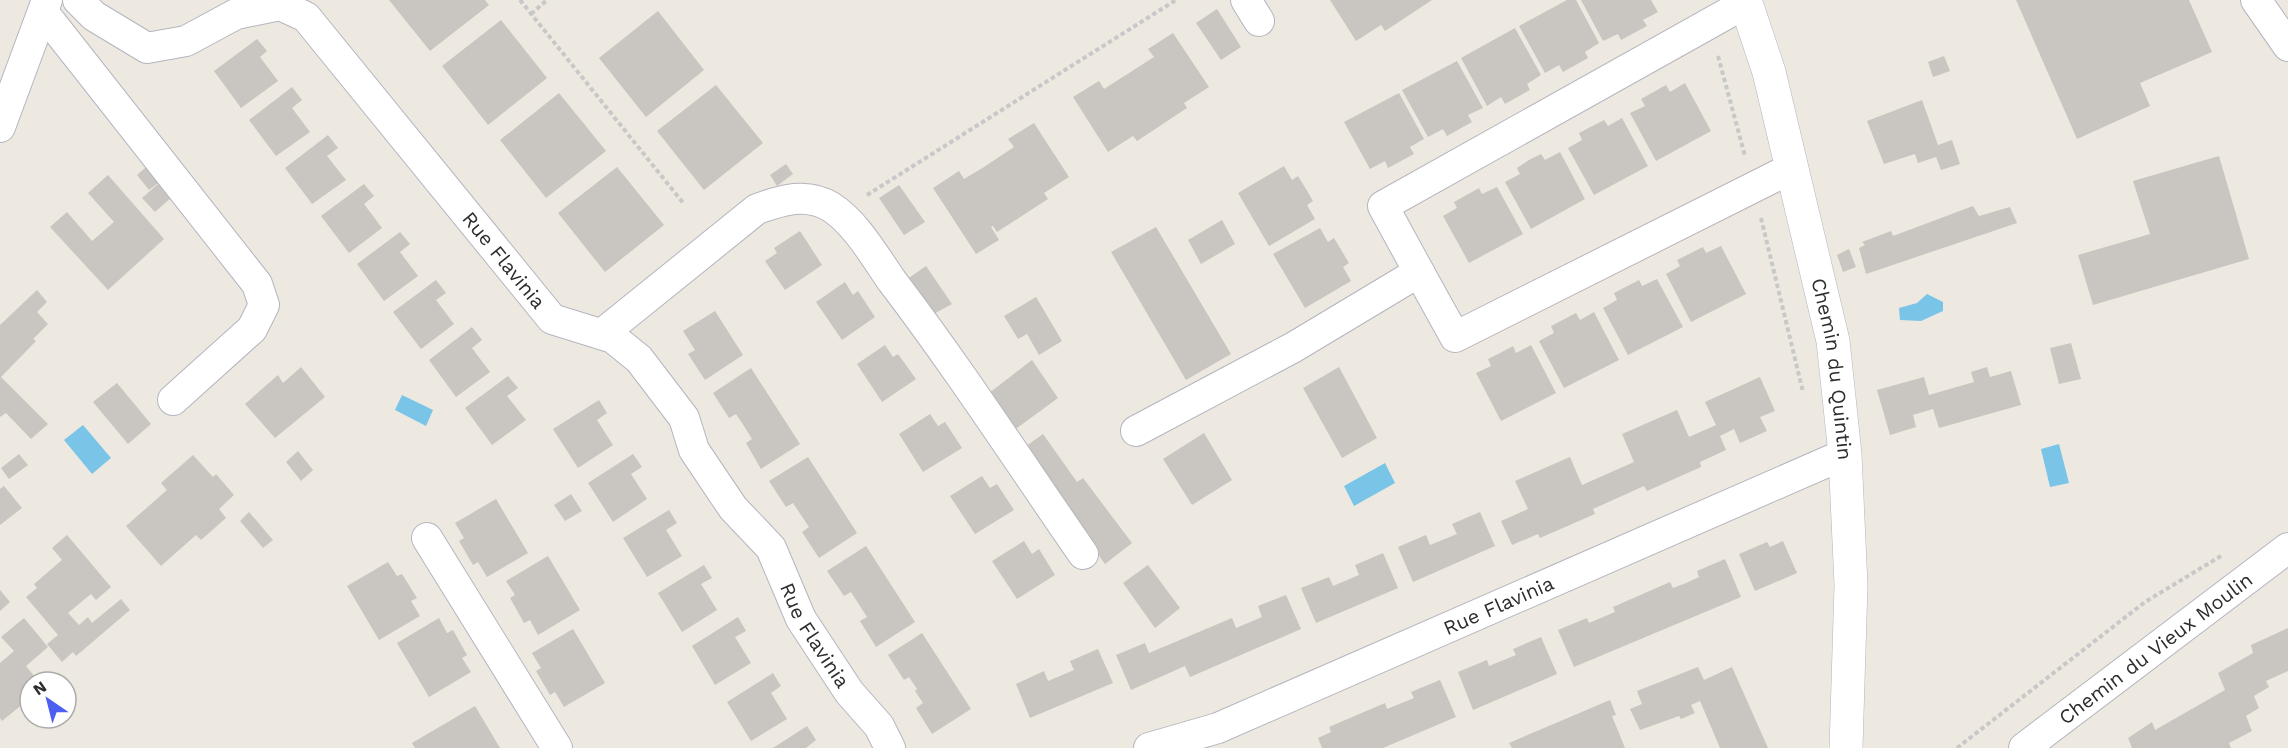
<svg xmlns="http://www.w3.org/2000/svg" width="2288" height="748" font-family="'Work Sans',sans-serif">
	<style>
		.water { fill: #7ac4e8 }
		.building { fill: #c9c5c0 }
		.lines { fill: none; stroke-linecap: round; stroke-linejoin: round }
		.street-casing { stroke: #b4b5bf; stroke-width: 32 }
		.secondary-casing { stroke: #b4b5bf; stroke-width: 34 }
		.path { stroke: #c8c8c8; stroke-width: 4; stroke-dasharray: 4.5 3; stroke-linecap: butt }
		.street { stroke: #fff; stroke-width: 30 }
		.secondary { stroke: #fff; stroke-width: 33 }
		.labels { text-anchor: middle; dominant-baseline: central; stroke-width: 5; stroke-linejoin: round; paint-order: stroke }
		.street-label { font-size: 20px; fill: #2d2d2d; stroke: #fff }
	</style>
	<rect width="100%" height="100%" fill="#ede9e0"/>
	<g class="water">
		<polygon points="1927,294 1943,302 1943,311 1921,321 1900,320 1899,308 1917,303"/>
		<polygon points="402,395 433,410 426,426 395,410"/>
		<polygon points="83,425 111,458 92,474 64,440"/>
		<polygon points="2059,444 2069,483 2050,487 2041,449"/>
		<polygon points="1385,463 1395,483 1354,506 1344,486"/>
	</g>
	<g class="building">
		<polygon points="389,0 485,0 489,5 430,51"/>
		<polygon points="1330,0 1432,0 1385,31 1381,25 1356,41"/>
		<polygon points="1567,0 1576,0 1599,43 1585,52 1588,58 1563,72 1559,65 1545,73 1519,26"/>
		<polygon points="1581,0 1651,0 1658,12 1643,20 1647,26 1621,40 1618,34 1603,41"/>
		<polygon points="2016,0 2189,0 2212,52 2140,83 2150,106 2077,139"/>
		<polygon points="1217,9 1241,47 1221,60 1196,23"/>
		<polygon points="658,11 704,70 646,117 599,58"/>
		<polygon points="501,20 547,78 488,125 442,66"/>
		<polygon points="1515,28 1541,75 1527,84 1530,90 1505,104 1501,97 1487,106 1461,58"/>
		<polygon points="1173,33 1209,87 1184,103 1187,108 1137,141 1133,136 1108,152 1073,97 1099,81 1104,89 1154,57 1148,49"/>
		<polygon points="257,39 267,51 260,57 278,81 241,108 214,71"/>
		<polygon points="1944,56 1950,71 1933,77 1928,62"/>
		<polygon points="1457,61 1483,108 1468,115 1472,122 1447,136 1443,129 1428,137 1402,90"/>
		<polygon points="1685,83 1711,131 1656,161 1630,113 1645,106 1641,99 1666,85 1670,92"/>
		<polygon points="716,85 763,143 704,190 657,131"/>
		<polygon points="292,87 302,100 292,108 310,132 276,156 249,120"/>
		<polygon points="559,93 606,151 546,198 500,140"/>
		<polygon points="1399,93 1424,139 1410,147 1414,154 1388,168 1385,161 1370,169 1344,122"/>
		<polygon points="1922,100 1938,145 1952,140 1960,164 1941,170 1936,157 1918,163 1915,154 1884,164 1867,121"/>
		<polygon points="1622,118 1648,166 1594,195 1568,148 1582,140 1579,133 1604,120 1608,126"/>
		<polygon points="1034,123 1069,177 1044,193 1048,199 997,232 993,226 991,227 999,240 976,254 933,188 959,171 964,179 984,167 1014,147 1008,139"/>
		<polygon points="328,135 338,148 327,156 346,180 312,204 285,168"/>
		<polygon points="1560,152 1585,199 1531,229 1505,182 1520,174 1517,168 1529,160 1541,154 1545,160"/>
		<polygon points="2219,156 2249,259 2093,305 2078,255 2150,234 2133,181"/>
		<polygon points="154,160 166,177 149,190 137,175"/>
		<polygon points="786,164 793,174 777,186 770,175"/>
		<polygon points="1284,166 1292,180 1298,176 1306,189 1313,201 1307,205 1315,219 1269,246 1238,193"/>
		<polygon points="617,167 664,225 605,272 558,213"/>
		<polygon points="108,175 164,239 108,290 50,227 67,212 92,241 114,222 88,193"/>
		<polygon points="159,183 172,197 155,212 142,198"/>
		<polygon points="364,184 374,196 364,204 382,228 349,253 321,216"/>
		<polygon points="899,185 925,222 904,235 879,198"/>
		<polygon points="1497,187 1523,234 1469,263 1443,216 1457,208 1454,202 1479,188 1482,194"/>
		<polygon points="1973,206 1979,216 2010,207 2017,223 1866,274 1859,248 1865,245 1862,242 1891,231 1893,236"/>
		<polygon points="1222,220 1235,244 1201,264 1188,240"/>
		<polygon points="1156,227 1231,354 1186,380 1111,252"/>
		<polygon points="1320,228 1328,242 1334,238 1349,263 1343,267 1351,281 1305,308 1273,254"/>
		<polygon points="800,231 822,265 785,290 765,261 777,253 774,248"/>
		<polygon points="400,232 410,244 400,252 418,276 384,301 357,264"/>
		<polygon points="1721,246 1746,294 1691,322 1666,274 1680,266 1677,260 1703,247 1706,253"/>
		<polygon points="1849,249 1856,267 1843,272 1837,255"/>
		<polygon points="926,266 952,304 928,317 903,282"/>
		<polygon points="1657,279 1683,327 1628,355 1603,308 1617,300 1614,293 1639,280 1642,286"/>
		<polygon points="436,280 446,293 436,300 454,324 421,349 393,312"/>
		<polygon points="845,282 853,295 858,291 875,317 842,340 816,302"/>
		<polygon points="37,290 47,302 37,312 48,324 33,339 36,341 1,377 48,424 31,439 6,413 0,417 0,325"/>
		<polygon points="1036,297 1062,341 1039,355 1027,334 1018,339 1004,316"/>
		<polygon points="715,311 743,355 705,380 688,354 695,350 683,331"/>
		<polygon points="1594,312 1619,360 1564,388 1539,341 1554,333 1551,326 1576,313 1580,320"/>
		<polygon points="472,327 482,340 472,348 490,372 456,397 429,360"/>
		<polygon points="2071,343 2081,379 2059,384 2050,348"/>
		<polygon points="885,345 893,357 898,354 916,379 882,402 857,364"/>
		<polygon points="1531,345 1556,393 1501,421 1476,373 1491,366 1488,359 1500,353 1513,346 1516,353"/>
		<polygon points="1032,360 1058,398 1010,433 984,397"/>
		<polygon points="301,367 325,397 275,438 245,404 278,375 283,383"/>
		<polygon points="1339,367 1377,438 1342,458 1303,388"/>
		<polygon points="1987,367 1990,377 2011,371 2021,405 1939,428 1933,409 1913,415 1916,427 1890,435 1877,390 1924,377 1929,395 1974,382 1971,372"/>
		<polygon points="751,368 800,444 761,469 746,443 752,439 744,426 736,414 729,418 713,393"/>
		<polygon points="508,376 518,388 507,396 526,420 492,445 465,408"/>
		<polygon points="1760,377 1775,411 1760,417 1767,431 1740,443 1734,429 1720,436 1726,450 1700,462 1701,467 1647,491 1644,486 1593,509 1595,514 1540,538 1538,534 1512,545 1501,521 1528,509 1515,481 1570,457 1582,485 1634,462 1622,434 1677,410 1689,437 1716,425 1705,402"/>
		<polygon points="117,383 151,424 128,444 93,402"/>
		<polygon points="599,400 607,413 597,420 613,445 578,468 553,429"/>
		<polygon points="930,414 938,426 945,422 962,448 923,472 899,434"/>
		<polygon points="1204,433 1232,480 1192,505 1163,459"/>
		<polygon points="1043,434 1077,482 1083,478 1132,543 1105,564 1022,449"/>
		<polygon points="298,451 313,470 301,481 286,462"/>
		<polygon points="19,454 28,465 9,479 1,468"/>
		<polygon points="633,454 642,467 631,474 647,499 613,522 588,483"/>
		<polygon points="193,455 213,477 216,474 234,495 219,509 226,518 201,540 196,535 161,566 126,526 167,490 161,483"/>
		<polygon points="808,457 857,533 819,558 802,532 809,527 793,503 786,507 769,481"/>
		<polygon points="982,476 990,488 997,484 1014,510 975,534 950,496"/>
		<polygon points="4,486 22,508 0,525 0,489"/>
		<polygon points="571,494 582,511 565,521 554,505"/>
		<polygon points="496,499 528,553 487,577 478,562 473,565 459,541 464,538 455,523"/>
		<polygon points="669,510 677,523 666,530 682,556 647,577 623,538"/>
		<polygon points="249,512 273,540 263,548 240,521"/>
		<polygon points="1480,512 1495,546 1413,582 1398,547 1426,535 1430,545 1457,534 1452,524"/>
		<polygon points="67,535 111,587 96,600 91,594 68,613 79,625 88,617 92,623 121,599 130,610 76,656 73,652 62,662 47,644 58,635 26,597 37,588 34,584 62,560 52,548"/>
		<polygon points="1024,541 1032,554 1039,549 1055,575 1017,599 992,561"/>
		<polygon points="1783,541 1797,573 1755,591 1739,554 1767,542 1770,547"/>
		<polygon points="866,546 915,622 876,647 860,621 867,617 851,592 844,596 827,571"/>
		<polygon points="1383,553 1398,588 1316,623 1301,588 1329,577 1333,586 1359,575 1355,565"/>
		<polygon points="548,556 580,610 538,635 530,620 524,623 510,598 515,595 506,581"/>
		<polygon points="1725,559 1741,597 1574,667 1558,630 1587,618 1589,623 1615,612 1613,607 1670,582 1673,588 1686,583 1699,577 1697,571"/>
		<polygon points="388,562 397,576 402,574 417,598 411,601 420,616 379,640 347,586"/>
		<polygon points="704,565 712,578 701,584 717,610 682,632 658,593"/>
		<polygon points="1148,565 1180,608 1155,628 1123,583"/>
		<polygon points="0,590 10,602 0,611"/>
		<polygon points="1286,595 1301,629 1190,677 1185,666 1131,690 1116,655 1145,643 1149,653 1232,618 1236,628 1262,617 1258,606"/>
		<polygon points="738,617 746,631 735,637 751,663 715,685 692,646"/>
		<polygon points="24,618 48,647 26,666 39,682 30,682 30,698 2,721 0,718 0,663 14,651 1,637"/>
		<polygon points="439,618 447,633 453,630 467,655 462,658 471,672 429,697 397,643"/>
		<polygon points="2288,628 2288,671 2266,681 2269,687 2254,696 2259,708 2246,716 2252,731 2229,743 2231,748 2132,748 2128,738 2152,722 2155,730 2225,690 2218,673 2253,653 2251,645"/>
		<polygon points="573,629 605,683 564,707 555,692 550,695 536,671 541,668 532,653"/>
		<polygon points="922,633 971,709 932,734 916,708 923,703 915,691 917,689 909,677 904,680 888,655"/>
		<polygon points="1541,637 1557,674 1473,710 1458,672 1487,660 1489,666 1516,655 1513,649"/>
		<polygon points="1098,649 1113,683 1030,718 1016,684 1044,671 1048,681 1074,670 1070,661"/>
		<polygon points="1698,667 1704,680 1732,667 1768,748 1720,748 1700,701 1691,705 1695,713 1681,719 1679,716 1640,730 1630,709 1642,704 1637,691"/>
		<polygon points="773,673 781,686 771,693 787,719 751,741 727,702"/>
		<polygon points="1440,680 1456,717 1383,748 1322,748 1318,738 1331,732 1329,727 1385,703 1387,709 1414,698 1411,692"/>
		<polygon points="1610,700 1616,715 1612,716 1625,748 1512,748 1509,743"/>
		<polygon points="475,706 500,748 415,748 412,743"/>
		<polygon points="807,726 816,740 806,748 773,748"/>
	</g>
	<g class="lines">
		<defs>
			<g id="street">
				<path id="s1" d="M78 0 94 16 147 48 186 41 236 14 280 5 306 17 552 319 613 338 639 359 684 418 694 450 733 508 771 548 801 619 849 692 879 726 890 748"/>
				<polyline points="1246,0 1259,21"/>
				<polyline points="2256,0 2288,46"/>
				<polyline points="43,12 257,284 264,305 252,329 173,400"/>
				<polyline points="0,127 47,0"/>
				<polyline points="1419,272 1383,206 1746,3"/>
				<path d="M602 334 757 209C782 200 807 192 831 207 857 224 875 257 892 281 959 369 1020 463 1083 554"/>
				<polyline points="1136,431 1294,347 1419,272 1455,337 1792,168"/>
				<polyline points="427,538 557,748"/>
				<path id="s2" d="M1149 748 1218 728 1845 454"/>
				<path id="s3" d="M2024 748 2288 548"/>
			</g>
			<g id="secondary">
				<path id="s4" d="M1745 0 1769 72 1833 341 1845 454 1851 585 1846 748"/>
			</g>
		</defs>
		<use href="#street" class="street-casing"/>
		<use href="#secondary" class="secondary-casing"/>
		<g class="path">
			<polyline points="520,0 684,204"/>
			<polyline points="531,14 547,0"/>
			<polyline points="1718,56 1745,156"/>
			<polyline points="867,195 1176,0"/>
			<polyline points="1761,218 1803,392"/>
			<polyline points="1957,748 2145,602 2221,556"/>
		</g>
		<use href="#street" class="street"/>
		<use href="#secondary" class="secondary"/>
	</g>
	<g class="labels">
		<g class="street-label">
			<text stroke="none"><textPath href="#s1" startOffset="568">Rue Flavinia</textPath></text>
			<text stroke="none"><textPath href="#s4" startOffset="380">Chemin du Quintin</textPath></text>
			<text stroke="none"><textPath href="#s2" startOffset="378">Rue Flavinia</textPath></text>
			<text stroke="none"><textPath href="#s1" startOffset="1072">Rue Flavinia</textPath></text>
			<text stroke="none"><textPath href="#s3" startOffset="165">Chemin du Vieux Moulin</textPath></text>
		</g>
	</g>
	<g transform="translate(48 700) rotate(325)"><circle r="28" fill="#ffffff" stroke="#ababab" stroke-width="1.5"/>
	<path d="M0-4.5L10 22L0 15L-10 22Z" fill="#4b5ff0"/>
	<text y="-9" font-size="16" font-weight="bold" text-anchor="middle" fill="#2d2d2d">N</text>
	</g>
</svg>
